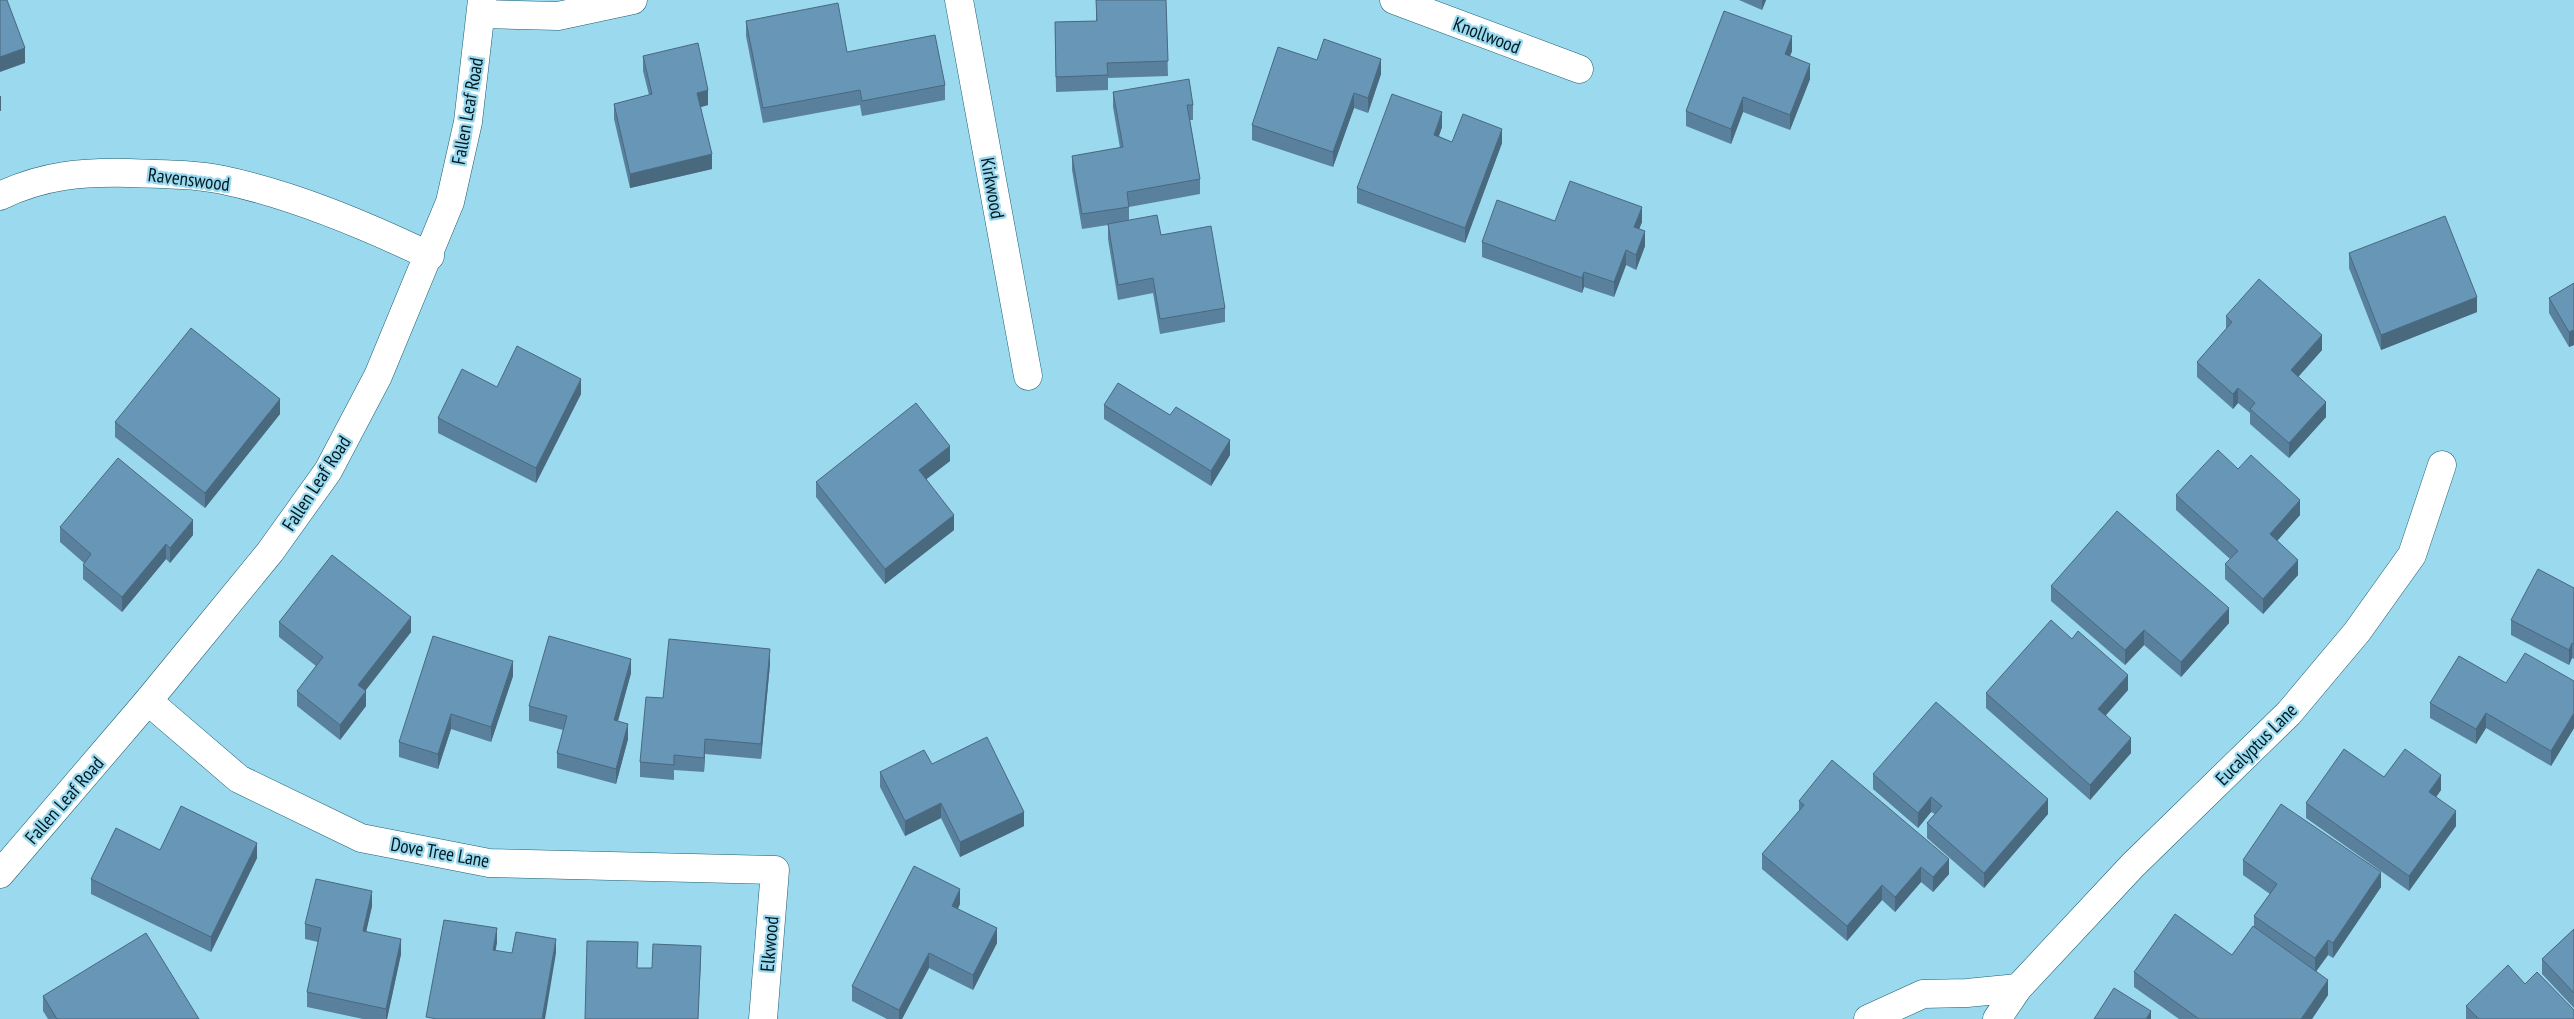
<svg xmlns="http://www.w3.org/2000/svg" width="2574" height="1019" font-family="'PT Sans Narrow',sans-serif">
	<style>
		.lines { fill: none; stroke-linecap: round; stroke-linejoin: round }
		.street-casing { stroke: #1e5e70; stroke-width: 29 }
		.street { stroke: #fff; stroke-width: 28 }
		.wall { fill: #59819d }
		.shaded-wall { fill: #49697f }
		.building { fill: #6896b6; stroke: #49697f }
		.labels { text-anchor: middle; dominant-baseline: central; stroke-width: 4.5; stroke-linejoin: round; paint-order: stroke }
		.street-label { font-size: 19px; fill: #011920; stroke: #9bd9ee }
	</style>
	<rect width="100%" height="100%" fill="#9bd9ee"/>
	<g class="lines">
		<defs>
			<g id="street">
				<polyline points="959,0 1028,376"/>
				<polyline points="1394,0 1579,69"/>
				<polyline points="482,14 558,16 633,0"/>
				<path d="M0 196C43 175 82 172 129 173 160 174 193 174 223 180 294 195 365 225 430 256"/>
				<polyline points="148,701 239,779 361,838 489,863 775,870 763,1019"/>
				<polyline points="0,874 148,701 270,552 328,471 378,376 450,202 468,122 482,0"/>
				<polyline points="1868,1019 1923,994 1967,993 2018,988"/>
				<polyline points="1997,1019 2018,988 2133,865 2289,713 2357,632 2412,555 2442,465"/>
			</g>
		</defs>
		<use href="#street" class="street-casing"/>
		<use href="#street" class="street"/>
	</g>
	<g class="wall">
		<polygon points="1096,0 1166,0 1168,76 1108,78 1108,90 1056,92 1055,22 1096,21"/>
		<polygon points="1739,0 1766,0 1762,10"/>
		<polygon points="746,21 847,52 945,85 945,100 862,116 860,105 763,123 746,36"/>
		<polygon points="1792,51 1790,56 1810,79 1790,130 1743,112 1731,144 1686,126 1686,111"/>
		<polygon points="643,56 708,105 701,107 712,169 630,188 614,119 614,104 649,95 643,71"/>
		<polygon points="1317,60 1381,74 1368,113 1354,108 1333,167 1252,140 1252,125"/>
		<polygon points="1113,92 1193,105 1193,120 1190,120 1200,179 1200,194 1129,207 1129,220 1161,235 1225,308 1225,322 1160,334 1153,293 1118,300 1108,239 1108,225 1082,229 1072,170 1072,156 1120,148 1113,107"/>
		<polygon points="1442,127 1439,136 1452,142 1502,143 1465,243 1357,203 1357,188"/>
		<polygon points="1642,222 1639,229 1645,246 1636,270 1626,265 1614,297 1584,287 1582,293 1482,257 1482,242"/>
		<polygon points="2349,253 2477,312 2381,350 2349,268"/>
		<polygon points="2574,283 2574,345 2569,347 2549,313 2549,298"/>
		<polygon points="2226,316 2322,350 2298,377 2326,417 2289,458 2250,424 2250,413 2238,403 2233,409 2197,377 2197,362 2226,329"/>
		<polygon points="581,394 536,483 438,433 438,418"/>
		<polygon points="1104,405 1170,415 1230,455 1211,486 1104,419"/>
		<polygon points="280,414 205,508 115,437 115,422"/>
		<polygon points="950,461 926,479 954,530 885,584 816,497 816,482"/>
		<polygon points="2238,469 2300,515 2277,541 2298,575 2263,614 2225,579 2225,564 2230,559 2176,510 2176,495"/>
		<polygon points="60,527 193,535 170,563 166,559 122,612 83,579 83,565 84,563 60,542"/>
		<polygon points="2051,586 2229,623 2181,677 2144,645 2125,665 2051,601"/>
		<polygon points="2574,588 2574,659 2572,658 2569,665 2511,635 2511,620"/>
		<polygon points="279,622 411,632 365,691 366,706 340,740 297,706 297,691 316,666 279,637"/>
		<polygon points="770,664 761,759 705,754 704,772 674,770 674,780 640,777 640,762 663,698"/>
		<polygon points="631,673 618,721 628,739 616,784 557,768 557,753 563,730 529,721 529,706"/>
		<polygon points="513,676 491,742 451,729 438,769 399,757 399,742"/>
		<polygon points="2574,681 2574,728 2551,766 2486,728 2476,744 2430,718 2430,703 2506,683"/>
		<polygon points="2128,690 2106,715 2131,753 2090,800 1986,708 1986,693"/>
		<polygon points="932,764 1024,826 960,857 941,818 905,836 880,787 880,772"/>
		<polygon points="1873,774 2048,814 1984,888 1927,838 1927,823 1935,814 1931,812 1918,828 1873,789"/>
		<polygon points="2384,777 2441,790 2436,797 2456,826 2409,891 2306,818 2306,803"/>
		<polygon points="1799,801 1949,874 1933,892 1921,882 1895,912 1882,900 1847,941 1762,869 1762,854 1799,811"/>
		<polygon points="160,850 257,858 211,952 91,894 91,879"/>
		<polygon points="2243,860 2381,887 2333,958 2328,955 2316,971 2328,995 2312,1019 2179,1019 2134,987 2134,972 2232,955 2254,927 2254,916 2270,894 2243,875"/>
		<polygon points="960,904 958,909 997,943 973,990 929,968 902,1019 887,1019 852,1001 852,986"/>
		<polygon points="372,906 366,931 401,954 387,1019 363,1019 307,1007 307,992 318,942 305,939 305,924"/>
		<polygon points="2574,929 2574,1008 2542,974 2542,959"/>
		<polygon points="2525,984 2574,1019 2466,1019 2466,1006"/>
		<polygon points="43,996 199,1019 48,1019 43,1011"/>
	</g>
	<g class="shaded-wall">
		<polygon points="1762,0 1766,0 1762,10"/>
		<polygon points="1792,36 1792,51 1785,69 1785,54"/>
		<polygon points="25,48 25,63 0,72 0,57"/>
		<polygon points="1381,59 1381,74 1368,113 1368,98"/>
		<polygon points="1810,64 1810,79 1790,130 1790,115"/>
		<polygon points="708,90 708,105 697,108 697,93"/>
		<polygon points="1354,93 1354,108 1333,167 1333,152"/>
		<rect x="0" y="96" width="1" height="15"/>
		<polygon points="1743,97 1743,112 1731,144 1731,129"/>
		<polygon points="1442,112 1442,127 1434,149 1434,135"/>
		<polygon points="1502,129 1502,143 1465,243 1465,228"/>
		<polygon points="712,154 712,169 630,188 630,174"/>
		<polygon points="1642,207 1642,222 1634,242 1634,227"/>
		<polygon points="1645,231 1645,246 1636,270 1636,255"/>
		<polygon points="1626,250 1626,265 1614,297 1614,282"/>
		<polygon points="1584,272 1584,287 1582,293 1582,278"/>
		<polygon points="2477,297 2477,312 2381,350 2381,335"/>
		<polygon points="2574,330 2574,345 2569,347 2569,332"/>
		<polygon points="2322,335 2322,350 2291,385 2291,370"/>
		<polygon points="581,379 581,394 536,483 536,468"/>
		<polygon points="2238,388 2238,403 2233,409 2233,394"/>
		<polygon points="280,399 280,414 205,508 205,493"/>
		<polygon points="2326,402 2326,417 2289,458 2289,443"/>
		<polygon points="1230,440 1230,455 1211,486 1211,471"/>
		<polygon points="950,446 950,461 919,485 919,470"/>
		<polygon points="2300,500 2300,515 2270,549 2270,534"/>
		<polygon points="954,515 954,530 885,584 885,569"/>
		<polygon points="193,520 193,535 170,563 170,548"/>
		<polygon points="166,544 166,559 122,612 122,597"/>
		<polygon points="2298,560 2298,575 2263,614 2263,599"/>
		<polygon points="2229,608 2229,623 2181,677 2181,662"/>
		<polygon points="411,617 411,632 358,700 358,685"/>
		<polygon points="2144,630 2144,645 2125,665 2125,650"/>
		<polygon points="2572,643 2572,658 2569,665 2569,650"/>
		<polygon points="770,649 770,664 761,759 761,744"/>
		<polygon points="631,659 631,673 614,735 614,720"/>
		<polygon points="513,661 513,676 491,742 491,727"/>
		<polygon points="2128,675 2128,690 2098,724 2098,709"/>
		<polygon points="366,691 366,706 340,740 340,725"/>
		<polygon points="2486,713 2486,728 2476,744 2476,729"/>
		<polygon points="2574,713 2574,728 2551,766 2551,751"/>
		<polygon points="451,714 451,729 438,769 438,754"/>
		<polygon points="628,724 628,739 616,784 616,769"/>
		<polygon points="2131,738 2131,753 2090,800 2090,785"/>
		<polygon points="705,739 705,754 704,772 704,758"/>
		<polygon points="2441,775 2441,790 2429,807 2429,792"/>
		<polygon points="1931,797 1931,812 1918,828 1918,813"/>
		<polygon points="2048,799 2048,814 1984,888 1984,873"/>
		<polygon points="941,803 941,818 905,836 905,821"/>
		<polygon points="2456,811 2456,826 2409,891 2409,876"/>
		<polygon points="1024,812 1024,826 960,857 960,842"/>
		<polygon points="257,843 257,858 211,952 211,937"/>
		<polygon points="1949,859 1949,874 1933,892 1933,877"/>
		<polygon points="1921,867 1921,882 1895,912 1895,897"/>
		<polygon points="2381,872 2381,887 2333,958 2333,943"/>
		<polygon points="1882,885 1882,900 1847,941 1847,926"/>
		<polygon points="960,889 960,904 952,920 952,906"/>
		<polygon points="372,891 372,906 363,946 363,931"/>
		<polygon points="497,928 497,943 493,965 493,950"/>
		<polygon points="997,928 997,943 973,990 973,975"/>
		<polygon points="401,939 401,954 387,1019 386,1019 386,1009"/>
		<polygon points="556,939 556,953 545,1019 542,1019"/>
		<polygon points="2328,940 2328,955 2315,973 2315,958"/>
		<polygon points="701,946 701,960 698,1019"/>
		<polygon points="929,953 929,968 902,1019 899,1019 899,1010"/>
		<polygon points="2328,980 2328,995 2312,1019 2301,1019"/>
		<polygon points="2151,1011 2151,1019 2146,1019"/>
	</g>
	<g class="building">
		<polygon points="0,0 7,0 25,48 0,57"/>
		<polygon points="1096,0 1166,0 1168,61 1107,63 1108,75 1056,77 1055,22 1097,21"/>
		<polygon points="838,3 847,52 935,35 945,85 862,101 860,90 763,108 746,21"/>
		<polygon points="1724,11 1792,36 1785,54 1810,64 1790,115 1743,97 1731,129 1686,111"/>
		<polygon points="1324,39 1381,59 1368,98 1354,93 1333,152 1252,125 1278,47 1317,60"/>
		<polygon points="698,43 708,90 697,93 712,154 630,174 614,104 652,94 643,56"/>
		<polygon points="1189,79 1193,105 1187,105 1200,179 1127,192 1129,207 1082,214 1072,156 1123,147 1113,92"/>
		<polygon points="1392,94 1442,112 1434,135 1452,142 1463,114 1502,129 1465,228 1357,188"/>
		<polygon points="1570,181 1642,207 1634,227 1645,231 1636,255 1626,250 1614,282 1584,272 1582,278 1482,242 1497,200 1555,221"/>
		<polygon points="1157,215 1161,235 1211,226 1225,308 1160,319 1153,278 1118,285 1108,224"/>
		<polygon points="2445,216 2477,297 2381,335 2349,253"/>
		<polygon points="2259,279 2322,335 2291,370 2326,402 2289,443 2250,409 2255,403 2238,388 2233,394 2197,362 2232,322 2226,316"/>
		<polygon points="2574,283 2574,330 2569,332 2549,298"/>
		<polygon points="191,328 280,399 205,493 115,422"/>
		<polygon points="517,346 581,379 536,468 438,418 462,369 497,387"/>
		<polygon points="1118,383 1170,415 1176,407 1230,440 1211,471 1104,405"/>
		<polygon points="916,403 950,446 919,470 954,515 885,569 816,482"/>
		<polygon points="2218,450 2238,469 2251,455 2300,500 2270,534 2298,560 2263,599 2225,564 2238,551 2176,495"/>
		<polygon points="118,458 193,520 170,548 166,544 122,597 83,565 91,554 60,527"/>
		<polygon points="2117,511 2229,608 2181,662 2144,630 2125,650 2051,586"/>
		<polygon points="332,555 411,617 358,685 366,691 340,725 297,691 323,657 279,622"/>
		<polygon points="2538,569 2574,588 2574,644 2572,643 2569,650 2511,620"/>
		<polygon points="2051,620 2072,639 2078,631 2128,675 2098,709 2131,738 2090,785 1986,693"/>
		<polygon points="433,636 513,661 491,727 451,714 438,754 399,742"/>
		<polygon points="549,636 631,659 614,720 628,724 616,769 557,753 567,716 529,706"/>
		<polygon points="669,639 770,649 761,744 705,739 704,758 674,755 674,765 640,762 646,697 663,698"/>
		<polygon points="2525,653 2574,681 2574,713 2551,751 2486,713 2476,729 2430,703 2459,656 2506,683"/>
		<polygon points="1936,702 2048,799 1984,873 1927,823 1942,806 1931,797 1918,813 1873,774"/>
		<polygon points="987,737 1024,812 960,842 941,803 905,821 880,772 924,750 932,764"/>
		<polygon points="2344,749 2384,777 2405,749 2441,775 2429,792 2456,811 2409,876 2306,803"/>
		<polygon points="1832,760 1949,859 1933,877 1921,867 1895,897 1882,885 1847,926 1762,854 1804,805 1799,801"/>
		<polygon points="2281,804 2381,872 2333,943 2328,940 2315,958 2254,916 2277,884 2243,860"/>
		<polygon points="181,806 257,843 211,937 91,879 116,828 160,850"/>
		<polygon points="914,866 960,889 952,906 997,928 973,975 929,953 899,1010 852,986"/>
		<polygon points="316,879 372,891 363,931 401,939 386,1009 307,992 321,928 305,924"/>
		<polygon points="2175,914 2232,955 2253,926 2328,980 2301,1019 2199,1019 2134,972"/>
		<polygon points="444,920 497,928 493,950 512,953 516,932 556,939 542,1019 437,1019 426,1017"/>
		<polygon points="2574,929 2574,993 2542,959"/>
		<polygon points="146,933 199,1019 57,1019 43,996"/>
		<polygon points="587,941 638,942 637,968 652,968 653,944 701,946 698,1019 585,1019"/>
		<polygon points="2508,965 2525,984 2537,972 2574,1010 2574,1019 2479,1019 2466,1006"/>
		<polygon points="2114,988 2151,1011 2146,1019 2094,1019"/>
	</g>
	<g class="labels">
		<g class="street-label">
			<text transform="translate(1487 35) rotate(21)">Knollwood</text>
			<text transform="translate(467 111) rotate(-80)">Fallen Leaf Road</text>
			<text transform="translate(189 179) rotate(7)">Ravenswood</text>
			<text transform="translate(993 188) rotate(80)">Kirkwood</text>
			<text transform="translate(316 483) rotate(-57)">Fallen Leaf Road</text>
			<text transform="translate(2256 744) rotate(-45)">Eucalyptus Lane</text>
			<text transform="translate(64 800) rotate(-49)">Fallen Leaf Road</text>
			<text transform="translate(440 852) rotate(10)">Dove Tree Lane</text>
			<text transform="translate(769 944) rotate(-85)">Elkwood</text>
		</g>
	</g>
</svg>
